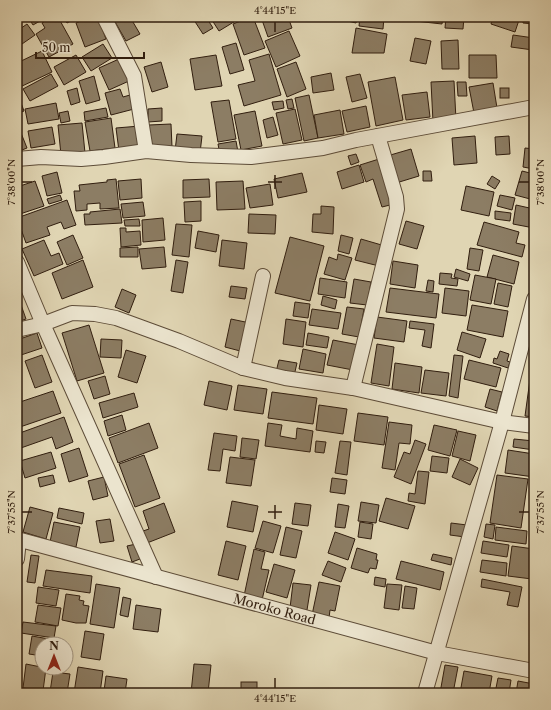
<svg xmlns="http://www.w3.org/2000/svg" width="551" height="710" font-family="'Libre Caslon Text',serif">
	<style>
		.building { fill: #8c7d64; stroke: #311e0f }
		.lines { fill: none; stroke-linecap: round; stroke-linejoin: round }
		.minor-casing { stroke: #5d4c38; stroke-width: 16 }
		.minor { stroke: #ebe4ce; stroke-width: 14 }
		.ticks { fill: none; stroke: #311e0f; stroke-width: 1.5 }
		.labels { text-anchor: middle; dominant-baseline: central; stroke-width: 3.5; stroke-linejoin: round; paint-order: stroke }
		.street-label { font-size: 13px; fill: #311e0f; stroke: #ebe4ce }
		.neatline { fill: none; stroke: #311e0f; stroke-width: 1.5 }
		.ticks-label { font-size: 10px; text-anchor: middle; fill: #311e0f }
	</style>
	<rect width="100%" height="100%" fill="#e0d5b3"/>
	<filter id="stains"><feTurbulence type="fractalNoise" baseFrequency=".005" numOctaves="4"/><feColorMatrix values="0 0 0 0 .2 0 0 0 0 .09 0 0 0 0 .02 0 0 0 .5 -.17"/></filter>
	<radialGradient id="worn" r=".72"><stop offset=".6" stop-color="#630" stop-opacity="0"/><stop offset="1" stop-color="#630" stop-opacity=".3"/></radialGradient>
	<g class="building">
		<polygon points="28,17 47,17 33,25"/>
		<polygon points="52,17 58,17 73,44 49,57 36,34 45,28 42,23"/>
		<polygon points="63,17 78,17 67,23"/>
		<polygon points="91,17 98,17 106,39 85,47 76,23"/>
		<polygon points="121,17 130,17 140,34 126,41 114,20"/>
		<polygon points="192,17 206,17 213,28 203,34"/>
		<polygon points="210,17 242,17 219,31"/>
		<polygon points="251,17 253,17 265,48 244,55 233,24"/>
		<polygon points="261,17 288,17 292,28 268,37"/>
		<polygon points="349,17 358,17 356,23 348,21"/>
		<polygon points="360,17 384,17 383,29 359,26"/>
		<polygon points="416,17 443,17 442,24 415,21"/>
		<polygon points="446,17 464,17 463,29 445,28"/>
		<polygon points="493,17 520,17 515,32 491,24"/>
		<polygon points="523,17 534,17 534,24 523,23"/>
		<polygon points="27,24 35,35 22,44 17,37 17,25 20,29"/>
		<polygon points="356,28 387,34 384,53 352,53"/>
		<polygon points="289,31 300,56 276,67 265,41"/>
		<polygon points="513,35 534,38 533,50 511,47"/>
		<polygon points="415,38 431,41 426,64 410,61"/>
		<polygon points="458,40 459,69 442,69 441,41"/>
		<polygon points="236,43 244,70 230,74 222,47"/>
		<polygon points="103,44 112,58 91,71 82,57"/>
		<polygon points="42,51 52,72 20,87 17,80 17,63"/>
		<polygon points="269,54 281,95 244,106 238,85 255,81 249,60"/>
		<polygon points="76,55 86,72 64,85 54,67"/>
		<polygon points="216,55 222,86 195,90 190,59"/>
		<polygon points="469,55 496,55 497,78 469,78"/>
		<polygon points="119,59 129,81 109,90 99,68"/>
		<polygon points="161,62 168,87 152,92 144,67"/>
		<polygon points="296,62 306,89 287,97 277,69"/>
		<polygon points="331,73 334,90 313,93 311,77"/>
		<polygon points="51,74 58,86 30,101 23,89"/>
		<polygon points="360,74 367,98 352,102 346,77"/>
		<polygon points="94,76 100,100 86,104 79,81"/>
		<polygon points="395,77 403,120 376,126 368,82"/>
		<polygon points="454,81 456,120 433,122 431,82"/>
		<polygon points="457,82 466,82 467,96 458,96"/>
		<polygon points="493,83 497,108 474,113 469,87"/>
		<polygon points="77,88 80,102 71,105 67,91"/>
		<rect x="500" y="88" width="9" height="10"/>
		<polygon points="120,89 123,97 130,95 134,109 111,115 105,93"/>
		<polygon points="17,92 24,111 17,114"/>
		<polygon points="427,92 430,117 406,120 402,95"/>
		<polygon points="309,95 318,138 304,141 295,98"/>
		<polygon points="292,99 294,108 288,109 286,100"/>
		<polygon points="229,100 236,139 218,142 211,102"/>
		<polygon points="283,101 284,108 274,110 272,102"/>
		<polygon points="56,103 59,119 28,124 25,109"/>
		<polygon points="366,106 370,127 347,132 342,111"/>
		<polygon points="106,108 108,117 85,121 84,112"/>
		<polygon points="162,108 162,121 148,122 148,109"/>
		<polygon points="295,109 302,140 283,144 276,113"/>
		<polygon points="340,110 344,134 318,138 314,115"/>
		<polygon points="68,111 70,121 61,123 59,113"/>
		<polygon points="255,111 262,146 241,150 234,115"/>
		<polygon points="273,117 278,135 267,138 263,120"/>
		<polygon points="111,118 115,148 90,151 85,122"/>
		<polygon points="82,123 85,153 61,155 58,125"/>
		<polygon points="171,124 172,147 150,149 149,125"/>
		<polygon points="140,126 143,148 119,151 116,128"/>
		<polygon points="52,127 55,144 31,148 28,131"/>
		<polygon points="21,133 27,148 17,152 17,135"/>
		<polygon points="177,134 202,136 200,153 175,151"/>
		<polygon points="475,136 477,163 454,165 452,138"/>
		<polygon points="509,136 510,154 496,155 495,137"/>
		<polygon points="236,141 238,152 220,155 218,144"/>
		<polygon points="525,148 534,149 534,169 523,167"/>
		<polygon points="411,149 419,176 396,183 387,156"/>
		<polygon points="356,154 359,162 351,165 348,156"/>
		<polygon points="379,159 394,204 382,207 373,179 366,182 360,165"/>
		<polygon points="359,165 364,182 342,189 337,172"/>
		<polygon points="423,171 431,171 432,181 423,181"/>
		<polygon points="522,171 534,174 534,200 515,195"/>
		<polygon points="57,172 62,193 47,196 42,176"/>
		<polygon points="302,173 307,192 278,198 274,179"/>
		<polygon points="492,176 500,181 495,189 487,184"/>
		<polygon points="116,179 119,208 100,209 100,203 87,204 87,210 76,211 74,191 80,191 79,185 107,182 107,180"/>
		<polygon points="141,179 142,198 120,200 118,181"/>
		<polygon points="209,179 210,197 183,198 183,180"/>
		<polygon points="35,181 44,206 17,215 17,187"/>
		<polygon points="243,181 245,209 217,210 216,182"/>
		<polygon points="270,184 273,205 250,208 246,188"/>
		<polygon points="466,186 494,192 489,216 461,210"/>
		<polygon points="60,195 62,200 49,204 47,199"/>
		<polygon points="500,195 515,198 512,210 497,206"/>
		<polygon points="67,200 76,225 64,229 61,222 47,227 50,235 26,243 17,218"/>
		<polygon points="201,201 201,221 185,222 184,202"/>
		<polygon points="143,202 145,216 123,218 121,204"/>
		<polygon points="516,205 534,209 534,228 513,224"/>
		<polygon points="321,206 334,207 333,234 312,232 313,214 321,214"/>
		<polygon points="120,209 122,223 85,225 84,214 90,214 90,212"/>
		<polygon points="495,211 511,213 510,221 495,219"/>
		<polygon points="249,214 276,215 275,234 248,233"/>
		<polygon points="163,218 165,240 143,242 142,220"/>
		<polygon points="139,219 140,226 125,226 124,220"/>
		<polygon points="406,221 424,226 417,249 399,244"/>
		<polygon points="484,222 519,232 516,243 525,245 522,257 477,245"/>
		<polygon points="176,224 192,225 189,257 172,255"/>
		<polygon points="120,228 126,228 126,232 140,231 141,245 121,247"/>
		<polygon points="198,231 219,235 216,252 195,248"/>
		<polygon points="73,235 83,258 67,265 57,242"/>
		<polygon points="341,235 353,238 349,254 338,251"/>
		<polygon points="290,237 324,246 310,301 275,293"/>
		<polygon points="361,239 385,246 379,266 355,260"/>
		<polygon points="44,240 51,256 59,253 63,264 34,276 22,249"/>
		<polygon points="222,240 247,243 244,269 219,266"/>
		<polygon points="138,247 138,257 120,257 120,248"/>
		<polygon points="164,247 166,267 142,269 139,249"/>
		<polygon points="470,248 483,250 479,271 467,269"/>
		<polygon points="338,254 352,258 345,280 324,274 329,257 337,260"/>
		<polygon points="493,255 519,262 514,284 487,277"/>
		<polygon points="83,260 93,287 62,299 52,273"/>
		<polygon points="176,260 188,262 183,293 171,291"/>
		<polygon points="393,261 418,265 415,288 390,284"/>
		<polygon points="456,269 470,274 468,281 454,277"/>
		<polygon points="440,273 452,274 451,278 458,279 457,286 439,284"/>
		<polygon points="475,275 496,279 491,304 470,300"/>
		<polygon points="320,278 347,282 345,298 318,294"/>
		<polygon points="354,279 371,282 367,305 350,303"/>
		<polygon points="428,280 434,281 433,292 426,291"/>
		<polygon points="498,283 512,286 508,307 494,304"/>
		<polygon points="231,286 247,288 245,299 229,297"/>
		<polygon points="390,288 439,294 436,318 386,312"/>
		<polygon points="445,288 469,291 466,316 442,313"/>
		<polygon points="122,289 136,295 129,313 115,307"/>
		<polygon points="323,296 337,300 335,309 321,305"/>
		<polygon points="20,302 26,319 17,322 17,303"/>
		<polygon points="295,302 310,304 308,318 293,316"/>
		<polygon points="472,305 508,311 503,337 467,330"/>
		<polygon points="347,307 364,309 359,337 342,334"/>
		<polygon points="312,309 341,313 338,329 309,325"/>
		<polygon points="377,317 407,321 404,342 374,338"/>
		<polygon points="231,319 250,323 244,352 225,347"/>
		<polygon points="286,319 306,322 303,347 283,344"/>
		<polygon points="410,321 434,324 431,348 422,346 425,330 409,328"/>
		<polygon points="89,325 104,373 77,381 62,333"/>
		<polygon points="462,332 486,339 480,358 457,350"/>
		<polygon points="37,333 42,348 21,355 17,340"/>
		<polygon points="308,333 329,337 327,348 306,345"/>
		<polygon points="101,339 122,340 121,358 100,357"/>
		<polygon points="333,340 359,345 353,370 327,365"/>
		<polygon points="377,344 394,347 389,386 371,383"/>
		<polygon points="303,349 326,354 323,373 299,369"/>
		<polygon points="126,350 146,356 137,383 118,377"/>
		<polygon points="500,351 509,354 507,361 510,362 508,368 493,363 494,358 497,359"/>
		<polygon points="42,355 52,382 35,388 25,361"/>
		<polygon points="454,355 463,356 458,398 449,396"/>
		<polygon points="279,360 297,363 294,376 276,372"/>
		<polygon points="469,360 501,368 496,387 464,379"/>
		<polygon points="395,363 422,367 419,393 392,389"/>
		<polygon points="425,370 449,373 446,396 421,393"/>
		<polygon points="531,372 534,372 534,417 525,416"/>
		<polygon points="105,376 110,394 94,399 88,381"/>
		<polygon points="209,381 232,386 227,410 204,405"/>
		<polygon points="238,385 267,389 263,414 234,410"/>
		<polygon points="490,389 502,392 497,411 485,407"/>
		<polygon points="53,391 61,413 17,428 17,403"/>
		<polygon points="272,392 317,398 313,424 268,418"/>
		<polygon points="134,393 138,407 103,418 99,403"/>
		<polygon points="319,405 347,409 343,434 316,430"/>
		<polygon points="358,413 388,417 384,445 354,441"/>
		<polygon points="122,415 126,430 108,436 104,421"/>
		<polygon points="64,417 73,442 56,449 52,437 18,449 17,445 17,434"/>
		<polygon points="389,422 412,425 410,444 399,443 395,470 382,468"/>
		<polygon points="149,423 158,448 118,463 109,438"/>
		<polygon points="268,423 282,425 280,436 296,439 297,428 313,431 310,452 265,446"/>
		<polygon points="434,425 457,430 450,456 428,450"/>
		<polygon points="458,431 476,435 470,461 452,456"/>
		<polygon points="214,433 237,436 235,451 223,449 220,471 208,470"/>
		<polygon points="242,438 259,440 256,459 240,457"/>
		<polygon points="514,439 534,441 534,450 513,447"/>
		<polygon points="415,440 426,444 411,484 394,477 404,452 410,454"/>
		<polygon points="316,441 326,442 324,453 315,452"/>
		<polygon points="340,441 351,442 347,475 335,473"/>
		<polygon points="79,448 88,476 69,482 61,454"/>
		<polygon points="508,450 534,454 534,477 505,473"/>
		<polygon points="51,452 56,468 25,478 20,461"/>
		<polygon points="144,455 160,498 135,507 119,464"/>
		<polygon points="432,456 449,458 447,473 430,471"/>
		<polygon points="230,457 255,460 251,486 226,483"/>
		<polygon points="460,459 478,468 470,485 452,477"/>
		<polygon points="418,471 429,472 425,504 408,501 409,493 415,494"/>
		<polygon points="53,475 55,483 40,487 38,478"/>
		<polygon points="497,475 528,479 521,528 490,523"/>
		<polygon points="104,477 108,496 93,500 88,481"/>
		<polygon points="332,478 347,480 345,494 330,492"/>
		<polygon points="386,498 415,506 408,529 379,521"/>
		<polygon points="232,501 258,506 253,532 227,527"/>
		<polygon points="361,502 379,505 376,523 358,521"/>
		<polygon points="164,503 175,532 147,543 143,531 149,529 143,511"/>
		<polygon points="295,503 311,505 308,526 292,524"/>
		<polygon points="338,504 349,506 345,528 335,527"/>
		<polygon points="30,507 53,513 46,539 23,532"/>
		<polygon points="59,508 84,513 82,524 57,518"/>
		<polygon points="534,513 534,540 530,540"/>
		<polygon points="110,519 114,541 100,543 96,521"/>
		<polygon points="263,521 281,526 273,553 255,548"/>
		<polygon points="54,522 80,527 76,547 50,542"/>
		<polygon points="360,522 373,524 371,539 358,537"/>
		<polygon points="451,523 467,525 465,537 450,535"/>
		<polygon points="486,524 495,525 493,539 484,537"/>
		<polygon points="286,527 302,531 296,558 280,555"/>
		<polygon points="496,527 527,531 526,544 495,540"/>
		<polygon points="335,532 355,539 348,560 328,553"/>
		<polygon points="226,541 246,546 238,580 218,575"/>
		<polygon points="483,541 509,545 507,557 481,553"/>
		<polygon points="136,544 140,559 132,562 127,546"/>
		<polygon points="512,546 534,549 532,579 508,576"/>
		<polygon points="357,548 377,554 376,560 378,560 376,569 370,568 368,573 351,568"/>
		<polygon points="254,549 265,552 261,569 269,570 262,600 244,596"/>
		<polygon points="433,554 452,558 451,565 431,560"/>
		<polygon points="31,555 39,556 35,583 27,582"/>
		<polygon points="482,560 507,563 506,576 480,572"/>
		<polygon points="328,561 346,568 341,582 322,575"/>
		<polygon points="401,561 444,572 440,590 396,579"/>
		<polygon points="274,564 295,570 287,598 266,592"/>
		<polygon points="46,570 92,576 90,593 43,586"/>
		<polygon points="375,577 386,579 385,587 374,585"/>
		<polygon points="482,579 522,587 518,607 507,605 510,592 481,587"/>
		<polygon points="319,582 340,586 335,611 330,610 329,618 312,615"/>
		<polygon points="293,583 311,585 307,610 290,608"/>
		<polygon points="96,584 120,588 114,628 90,624"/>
		<polygon points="387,584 402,585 399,610 384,608"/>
		<polygon points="405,586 417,588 414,609 402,608"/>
		<polygon points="38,587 59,590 56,606 36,603"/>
		<polygon points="66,594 80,596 79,600 84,601 83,605 89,606 86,623 76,623 62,620"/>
		<polygon points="123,597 131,599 128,617 120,615"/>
		<polygon points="38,605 61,608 58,626 35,622"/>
		<polygon points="136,605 161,609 158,632 133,629"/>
		<polygon points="23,622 56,626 54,638 21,633"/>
		<polygon points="85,631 104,634 100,660 81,657"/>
		<polygon points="32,636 49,639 49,644 42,644 42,656 29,654"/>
		<polygon points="26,664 46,668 43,691 23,688"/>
		<polygon points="194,664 211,665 208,693 191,693"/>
		<polygon points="445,665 458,667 453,693 440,693"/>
		<polygon points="78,667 103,671 100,693 74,693"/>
		<polygon points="464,671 492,676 489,693 460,693"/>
		<polygon points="53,672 70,674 67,693 50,692"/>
		<polygon points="106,676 127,679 125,693 104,691"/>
		<polygon points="498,678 511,680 509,693 495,693"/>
		<polygon points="518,681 534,684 534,693 516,693"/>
		<rect x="241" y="682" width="16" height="11"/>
	</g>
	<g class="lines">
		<defs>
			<g id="minor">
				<polyline points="104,17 134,76 146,151"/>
				<polyline points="17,159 41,157 81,159 104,157 146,151 191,155 251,157 323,148 356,140 534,107"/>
				<polyline points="17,262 43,324 156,577"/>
				<polyline points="17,330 43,324 72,313 95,314 116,318 179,341 243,368 285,378 353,388 502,422 534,426"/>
				<polyline points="243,368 263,276"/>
				<polyline points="353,388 397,209 396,197 378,136"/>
				<path id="s1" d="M17 539 437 653 534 671"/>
				<polyline points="17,559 19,540"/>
				<polyline points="425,693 502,422 534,299"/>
			</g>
		</defs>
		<use href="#minor" class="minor-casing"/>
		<use href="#minor" class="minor"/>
	</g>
	<path class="ticks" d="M275 22V32M275 175V189M22 182H32M268 182H282M519 182H529M275 505V519M22 512H32M268 512H282M519 512H529M275 678V688"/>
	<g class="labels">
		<g class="street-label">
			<text stroke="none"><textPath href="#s1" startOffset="267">Moroko Road</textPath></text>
		</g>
	</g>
	<rect width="551" height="710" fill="none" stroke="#e0d5b3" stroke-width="44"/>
	<g transform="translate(54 656)"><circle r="19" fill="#ebe4ce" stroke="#a19582"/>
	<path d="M0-3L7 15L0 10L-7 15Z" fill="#8f2418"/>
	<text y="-6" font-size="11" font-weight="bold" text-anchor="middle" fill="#311e0f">N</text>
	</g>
	<path d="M36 52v6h108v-6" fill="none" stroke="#311e0f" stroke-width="2"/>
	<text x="42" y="52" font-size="12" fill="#311e0f" stroke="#ebe4ce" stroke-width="3" paint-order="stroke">50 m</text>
	<rect x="22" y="22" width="507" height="666" class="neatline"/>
	<g class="ticks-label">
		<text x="275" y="14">4°44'15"E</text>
		<text transform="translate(11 182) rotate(-90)" y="4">7°38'00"N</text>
		<text transform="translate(540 182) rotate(-90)" y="4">7°38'00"N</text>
		<text transform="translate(11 512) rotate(-90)" y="4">7°37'55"N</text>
		<text transform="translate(540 512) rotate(-90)" y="4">7°37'55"N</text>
		<text x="275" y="702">4°44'15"E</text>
	</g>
	<rect width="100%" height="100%" filter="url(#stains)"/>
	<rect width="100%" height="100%" fill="url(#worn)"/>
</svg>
